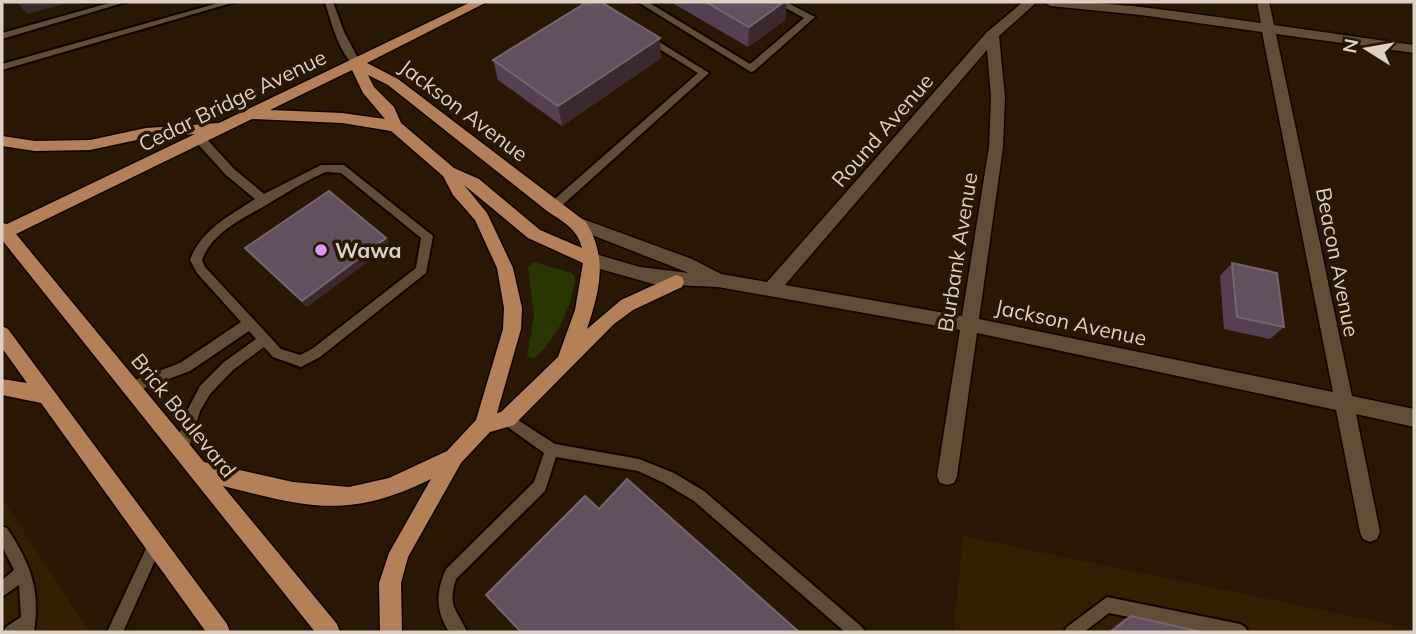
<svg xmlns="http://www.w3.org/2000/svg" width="1416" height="634" font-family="Mulish,sans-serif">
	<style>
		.built { fill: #331e01 }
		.green { fill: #293600 }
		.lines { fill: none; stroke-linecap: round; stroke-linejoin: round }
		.lane-casing { stroke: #100300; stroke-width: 4 }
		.street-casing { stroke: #100300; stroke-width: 3 }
		.primary-casing { stroke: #100300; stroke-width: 3 }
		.lane { fill: #604d35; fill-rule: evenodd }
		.street { fill: #604d35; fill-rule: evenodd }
		.primary { fill: #b38058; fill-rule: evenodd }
		.wall { fill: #544052 }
		.shaded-wall { fill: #3c292d }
		.building { fill: #63505e; stroke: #76646e; stroke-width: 2 }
		.poi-dot { fill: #db99f6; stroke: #281702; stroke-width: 2.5 }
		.labels { text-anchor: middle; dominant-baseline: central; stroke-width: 7; stroke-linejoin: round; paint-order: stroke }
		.street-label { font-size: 21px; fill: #dcd1c4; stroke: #281702 }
		.poi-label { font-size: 21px; font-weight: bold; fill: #dcd1c4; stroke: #281702; text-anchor: start }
	</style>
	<rect width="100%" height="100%" fill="#281702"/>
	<g class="built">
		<polygon points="2,498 81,619 90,632 2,632"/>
		<polygon points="963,536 1414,629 1414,632 953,632"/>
	</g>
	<path class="green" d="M534 262 571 273 575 277V282C569 313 557 337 534 359L527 356 534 316 528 267Z"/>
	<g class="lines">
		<defs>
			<g id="lane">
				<polygon points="113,2 126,2 2,39 2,33"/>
				<polygon points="222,2 235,2 2,70 2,64"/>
				<path d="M325 2H333L344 32 360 62 358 64 355 65C340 56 330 19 325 2Z"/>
				<polygon points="638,2 648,2 750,64 804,18 775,2 786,2 815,17 754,71 751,72"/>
				<polygon points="648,35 709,73 557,210 549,210 547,207 549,204 698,73 645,40 645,36"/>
				<path d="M200 135 204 136 234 169 264 194 321 165H344L433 236 426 273 320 357 301 367 273 357 264 347 233 370 210 394 200 411 188 451 186 455 181 457 176 455 174 451 187 411 200 386 224 362 256 339 249 331 190 371 129 394 124 392 123 388 124 384 180 363 241 322 197 273 190 260C201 230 229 216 255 199L226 175 196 142 195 139ZM326 172 341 173 421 238 416 268 312 349 300 355 281 349 205 267 202 260C212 232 244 218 268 204 286 193 305 181 326 172Z"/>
				<path d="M507 413 555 444 639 459 674 473 704 491 862 627 865 632H845L694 501 664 483 638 471 556 457 545 491 456 579C447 607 457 609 467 632H449C435 610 436 592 446 569L534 482 544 453 502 423 500 419 502 415Z"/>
				<path d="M2 526 7 528C30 563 41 590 34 632H3L6 627 21 617 19 585 2 597V580L14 570 2 546Z"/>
				<polygon points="155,538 160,540 162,545 123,632 107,632 150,540"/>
				<polygon points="1107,597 1240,624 1245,627 1248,632 1203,632 1109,613 1084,632 1064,632 1067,627"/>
			</g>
			<path id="street" d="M1023 2H1037L999 36 1005 97 1003 147 979 319 1333 392 1262 32 1141 15 1050 6 1044 2C1116 0 1189 14 1261 23L1257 2H1269L1274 25 1414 45V53L1276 34 1352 396 1414 409V427L1356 414 1380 532 1377 539 1370 542 1363 539 1360 532 1336 410 977 333 957 476 954 483 947 485 940 483 937 476 960 330 718 287 653 284 586 265 584 260 586 255 592 253 640 267 689 273 574 228 572 224 580 218 692 259 721 274 767 282 987 32ZM987 50 991 97 989 147 962 316 785 285Z"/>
			<g id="primary">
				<path d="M471 2H487L367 63 398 79 586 222C608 259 600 289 587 329L621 300 676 275 682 277 684 282 682 287 633 310 614 324 514 425 490 432 461 463 408 557 401 583 402 632H380L379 583 389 553 431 479C348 520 308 507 223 486L337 624 340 632H315L2 240V223L7 224 195 134 146 138 90 150 35 151 2 146V136L35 141 90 140 146 128 219 123ZM352 70 363 93 385 119 342 113 270 110ZM368 75 388 85 547 211C563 222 577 228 582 248L540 230 479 179 454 168 401 123 394 107 374 87ZM252 119 342 123 391 131 443 176 453 195 475 220 497 268 504 308 503 329 476 420 447 451 389 478 349 487 293 482 204 462 16 234ZM464 185 528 238 583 263 575 310 558 357 501 412 497 413 521 329 522 308 513 268 487 213Z"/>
				<polygon points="2,326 8,329 227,624 230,632 206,632 41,403 2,395 2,379 27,383 2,348"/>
			</g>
		</defs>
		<use href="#lane" class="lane-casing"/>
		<use href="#street" class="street-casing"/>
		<use href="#primary" class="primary-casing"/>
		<use href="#lane" class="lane"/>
		<use href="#street" class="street"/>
		<use href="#primary" class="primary"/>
	</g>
	<g class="wall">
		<polygon points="671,2 787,2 785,20 748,47"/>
		<polygon points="661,58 562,126 498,80 493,60"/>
		<polygon points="386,238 390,245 307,307 251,255 245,248"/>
		<polygon points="1232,263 1284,327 1270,339 1224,329 1220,276"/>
		<polygon points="1131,616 1202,632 1108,632 1124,619"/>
	</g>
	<g class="shaded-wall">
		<polygon points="17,2 71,2 27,14"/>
		<polygon points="784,2 787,2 785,20 748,47 749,27"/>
		<polygon points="660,38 661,58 562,126 558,106"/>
		<polygon points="386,238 390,245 307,307 302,301"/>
	</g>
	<g class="building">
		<polygon points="587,2 601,2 660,38 558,106 493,60"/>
		<polygon points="706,2 784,2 749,27"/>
		<polygon points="329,191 386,238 302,301 245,248"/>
		<polygon points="1232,263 1277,273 1284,327 1237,317"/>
		<polygon points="627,479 799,632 521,632 486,595 585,496 599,509"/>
		<polygon points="1131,616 1202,632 1111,632"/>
	</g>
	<circle class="poi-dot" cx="321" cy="250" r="7"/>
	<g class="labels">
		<g class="street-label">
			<text transform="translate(232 100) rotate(-26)">Cedar Bridge Avenue</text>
			<text transform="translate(464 110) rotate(37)">Jackson Avenue</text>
			<text transform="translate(882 130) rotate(-49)">Round Avenue</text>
			<text transform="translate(957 252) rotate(-81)">Burbank Avenue</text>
			<text transform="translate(1338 262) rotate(79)">Beacon Avenue</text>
			<text transform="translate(1071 322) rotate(12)">Jackson Avenue</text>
			<text transform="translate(184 415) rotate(51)">Brick Boulevard</text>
		</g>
		<g class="poi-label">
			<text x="335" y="250">Wawa</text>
		</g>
	</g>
	<rect width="1416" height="634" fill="none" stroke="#dcd1c4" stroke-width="7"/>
	<g transform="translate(1367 49) rotate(281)" stroke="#281702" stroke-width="5" paint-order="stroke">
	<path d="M0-5L12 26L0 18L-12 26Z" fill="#dcd1c4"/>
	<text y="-10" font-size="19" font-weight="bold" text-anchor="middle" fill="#dcd1c4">N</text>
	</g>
</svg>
